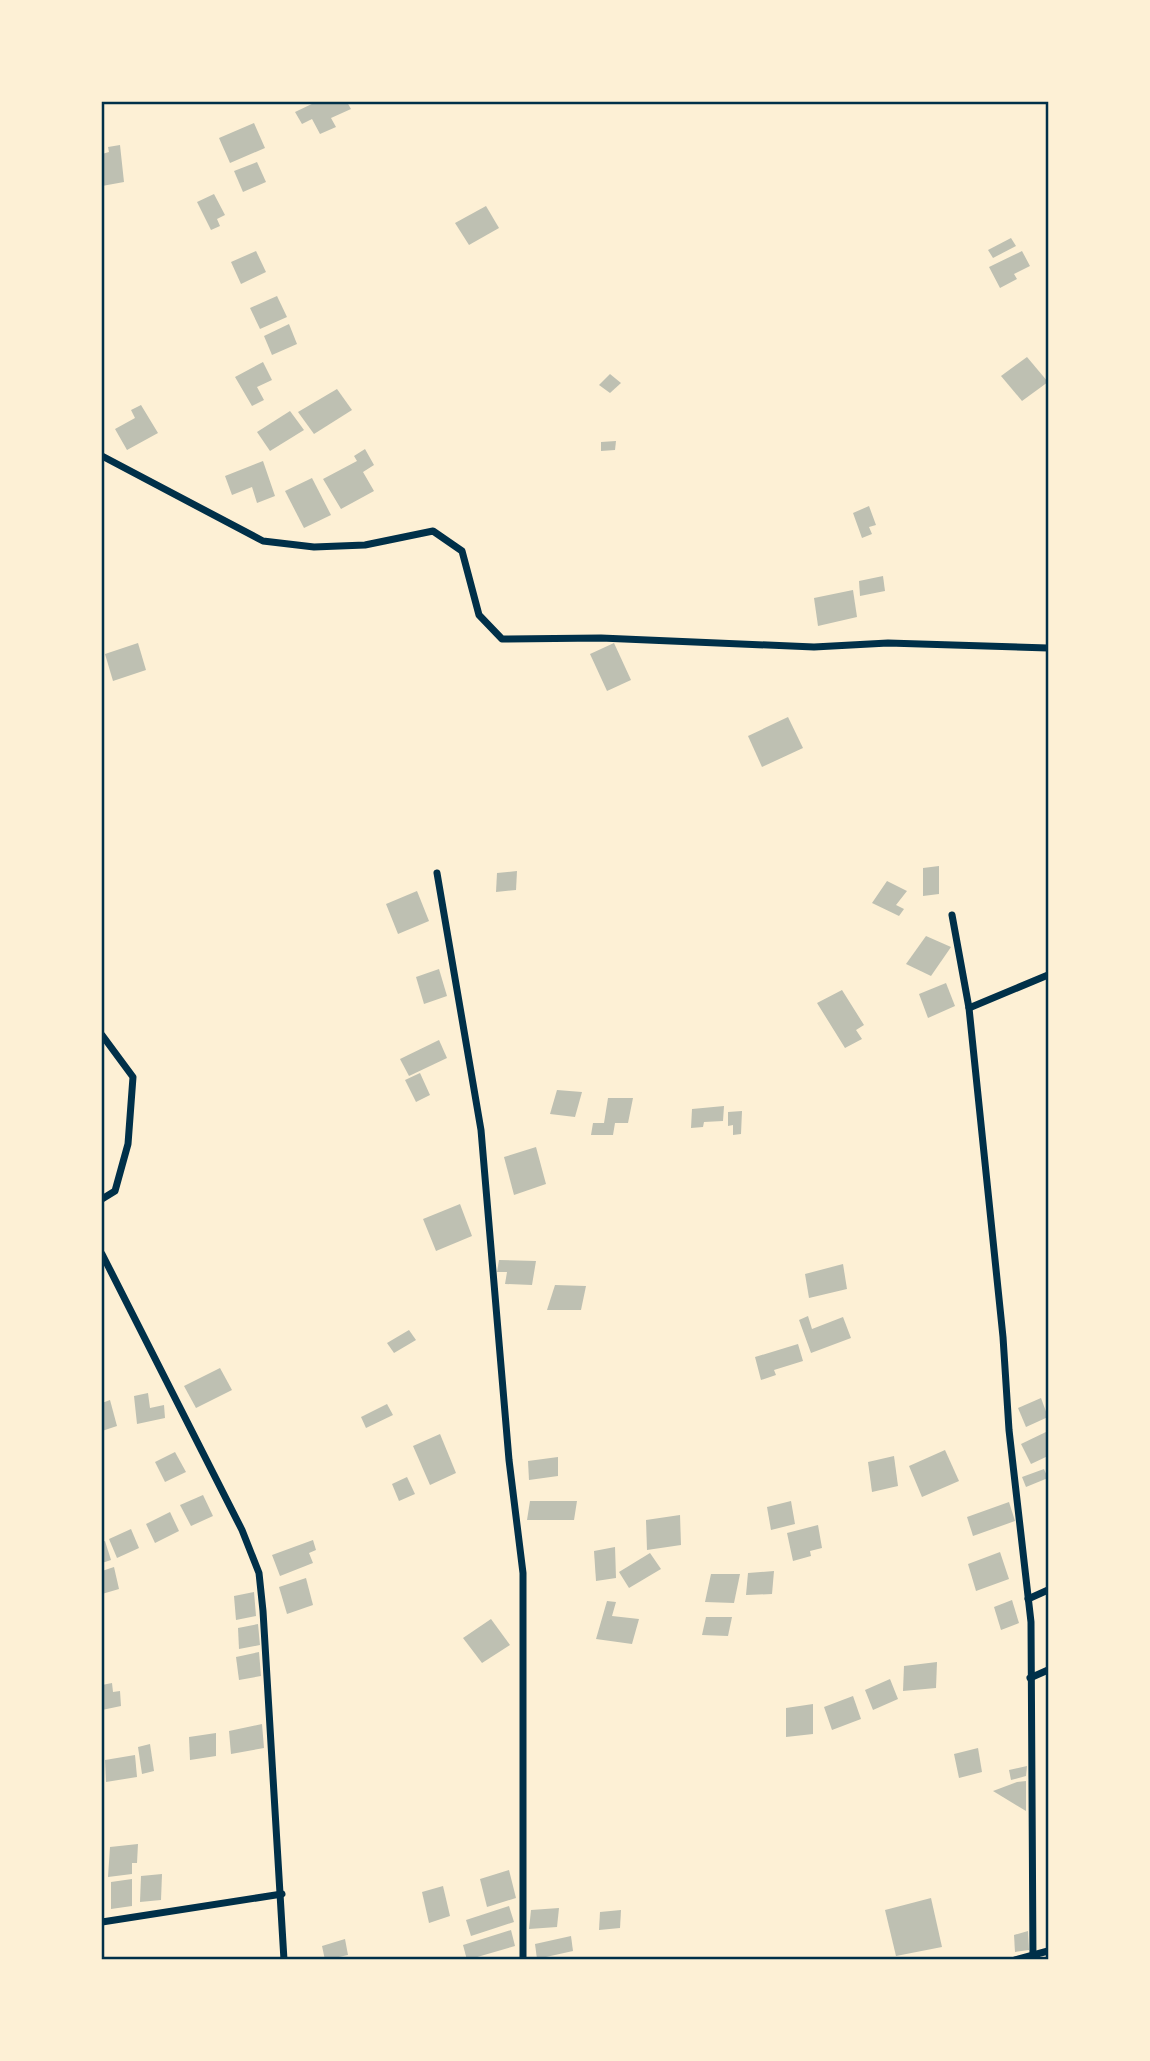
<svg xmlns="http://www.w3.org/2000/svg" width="1150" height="2061" font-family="Rubik,sans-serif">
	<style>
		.building { fill: #bec0b2 }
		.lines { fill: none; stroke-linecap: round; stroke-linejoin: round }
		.minor { stroke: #003049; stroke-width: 7 }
		.neatline { fill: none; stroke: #003049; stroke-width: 2.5 }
	</style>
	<rect width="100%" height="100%" fill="#fdf0d5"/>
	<g class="building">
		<polygon points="316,102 347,102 351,109 331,118 336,127 320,134 312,119 302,124 295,112"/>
		<polygon points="254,123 265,148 230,163 219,138"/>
		<polygon points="120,145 124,182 102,186 102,154 109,152 108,147"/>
		<polygon points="257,162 266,182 243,192 234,171"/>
		<polygon points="214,194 225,215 217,219 220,226 211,230 197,202"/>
		<polygon points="486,206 499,228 469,245 455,223"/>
		<polygon points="1011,238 1016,246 993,258 988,250"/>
		<polygon points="256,251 266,272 241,284 231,262"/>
		<polygon points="1022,251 1030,266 1014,274 1017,279 1000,288 989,267"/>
		<polygon points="277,296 287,317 260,329 250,308"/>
		<polygon points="289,324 297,344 272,355 264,336"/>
		<polygon points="1027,357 1048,382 1022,401 1001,376"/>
		<polygon points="263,362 272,380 257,387 264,400 252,406 235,377"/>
		<polygon points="610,374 621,383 610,393 599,385"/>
		<polygon points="337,389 352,410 314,434 298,412"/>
		<polygon points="141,405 158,433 127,450 115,429 135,418 131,410"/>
		<polygon points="290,411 304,430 270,451 257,432"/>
		<polygon points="616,441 615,450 601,451 601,442"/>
		<polygon points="365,449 374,465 363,472 374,491 341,509 323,479 357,461 354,456"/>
		<polygon points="263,461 275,496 257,503 252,487 232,495 225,476"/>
		<polygon points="312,478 331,515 304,528 285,491"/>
		<polygon points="869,506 876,525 869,527 872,534 862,538 853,513"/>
		<polygon points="883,576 885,591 860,596 859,581"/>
		<polygon points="853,590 857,617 818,626 814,598"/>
		<polygon points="138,643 146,670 113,681 105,654"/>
		<polygon points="614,643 631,680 607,691 590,654"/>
		<polygon points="788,717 803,748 762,767 748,736"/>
		<polygon points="939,866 939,894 923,896 923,868"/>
		<polygon points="517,871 516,890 496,892 497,873"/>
		<polygon points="887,881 907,891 896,905 904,909 899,916 872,903"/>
		<polygon points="417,891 429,921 398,934 386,904"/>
		<polygon points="926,936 951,947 931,976 906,964"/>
		<polygon points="439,969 447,996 424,1004 416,977"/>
		<polygon points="946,983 955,1006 928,1018 919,994"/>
		<polygon points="842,990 864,1025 856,1030 862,1039 845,1048 817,1003"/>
		<polygon points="439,1040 447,1058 409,1076 400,1059"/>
		<polygon points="420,1073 430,1095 416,1102 405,1080"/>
		<polygon points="557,1090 582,1092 575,1117 550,1114"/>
		<polygon points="608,1098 633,1098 628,1123 615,1123 613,1135 591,1135 593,1123 604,1123"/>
		<polygon points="724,1106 723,1121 704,1122 703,1127 691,1128 692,1109"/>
		<polygon points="742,1111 741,1134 733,1135 733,1125 728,1126 728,1112"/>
		<polygon points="536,1147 546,1184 514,1195 504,1157"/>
		<polygon points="460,1204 472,1236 436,1251 423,1219"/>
		<polygon points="499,1260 536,1261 532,1285 505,1284 507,1272 497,1272"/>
		<polygon points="843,1264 847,1289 809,1298 805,1274"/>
		<polygon points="555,1285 586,1286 581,1310 547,1310"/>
		<polygon points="808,1316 812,1329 843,1317 851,1338 811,1353 799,1320"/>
		<polygon points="409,1330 416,1340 394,1353 387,1343"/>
		<polygon points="798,1344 803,1361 774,1370 776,1375 761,1380 755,1357"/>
		<polygon points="220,1368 232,1390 196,1408 184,1386"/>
		<polygon points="148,1393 150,1408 164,1405 165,1418 137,1424 134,1396"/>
		<polygon points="1041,1398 1048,1417 1026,1427 1018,1408"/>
		<polygon points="110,1400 117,1426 102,1431 102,1403"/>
		<polygon points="387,1404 393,1415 366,1428 361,1417"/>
		<polygon points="1048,1431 1048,1456 1031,1464 1021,1444"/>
		<polygon points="440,1434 456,1473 430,1485 413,1446"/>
		<polygon points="945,1450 959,1481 922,1497 909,1466"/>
		<polygon points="175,1452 186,1472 165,1482 155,1462"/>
		<polygon points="894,1456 898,1486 872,1492 868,1462"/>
		<polygon points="558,1457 558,1476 529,1480 528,1461"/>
		<polygon points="1044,1469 1048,1478 1026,1487 1022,1477"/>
		<polygon points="407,1477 415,1494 399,1501 392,1484"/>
		<polygon points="203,1495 213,1516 191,1526 180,1505"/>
		<polygon points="530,1501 577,1501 574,1520 527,1520"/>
		<polygon points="791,1501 795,1524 771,1530 767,1507"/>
		<polygon points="1009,1502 1015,1521 973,1536 967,1517"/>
		<polygon points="170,1512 179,1531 155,1543 146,1524"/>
		<polygon points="680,1515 681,1545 647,1550 646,1520"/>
		<polygon points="818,1525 822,1548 810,1551 811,1556 793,1561 787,1533"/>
		<polygon points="131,1529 139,1548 117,1558 109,1539"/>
		<polygon points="313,1540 316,1550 309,1553 313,1563 280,1576 272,1555"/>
		<polygon points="105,1541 111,1560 102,1563 102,1542"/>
		<polygon points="615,1547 616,1578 596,1581 594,1551"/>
		<polygon points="1000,1552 1009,1579 976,1591 968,1564"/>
		<polygon points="650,1553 661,1569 629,1588 619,1572"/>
		<polygon points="114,1567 119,1589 102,1594 102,1571"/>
		<polygon points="774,1571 772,1594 746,1595 748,1573"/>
		<polygon points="711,1574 740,1574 734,1603 705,1602"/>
		<polygon points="306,1578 313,1605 287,1614 279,1587"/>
		<polygon points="254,1592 256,1616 236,1620 234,1596"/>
		<polygon points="1012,1600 1019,1623 1001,1630 994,1607"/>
		<polygon points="607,1601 616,1602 612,1616 639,1619 632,1644 596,1639"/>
		<polygon points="706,1617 732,1617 728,1636 702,1635"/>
		<polygon points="491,1619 510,1645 482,1663 463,1638"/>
		<polygon points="258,1624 260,1645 239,1649 238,1628"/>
		<polygon points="259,1652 261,1676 239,1680 236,1657"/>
		<polygon points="937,1662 936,1688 903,1691 904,1666"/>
		<polygon points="890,1679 898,1699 873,1710 865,1690"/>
		<polygon points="112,1683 113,1692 120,1691 121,1706 102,1710 102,1685"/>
		<polygon points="853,1696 861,1719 832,1730 824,1707"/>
		<polygon points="813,1704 813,1734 786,1737 786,1708"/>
		<polygon points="262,1724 264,1748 231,1754 229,1731"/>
		<polygon points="216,1733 216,1756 190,1760 189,1737"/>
		<polygon points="150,1744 154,1771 142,1774 138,1747"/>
		<polygon points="978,1748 982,1772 959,1778 954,1754"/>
		<polygon points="135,1755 137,1777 106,1782 105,1760"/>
		<polygon points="1027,1766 1026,1776 1011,1780 1009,1770"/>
		<polygon points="1026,1781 1026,1811 993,1791 1017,1782"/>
		<polygon points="138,1844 137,1863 132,1863 132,1874 108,1877 110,1847"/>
		<polygon points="509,1870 516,1898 487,1907 480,1879"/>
		<polygon points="162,1874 161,1900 140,1902 141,1876"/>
		<polygon points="132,1879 132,1906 111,1909 111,1882"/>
		<polygon points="443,1886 450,1916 429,1923 422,1892"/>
		<polygon points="931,1898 942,1947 896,1956 885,1910"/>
		<polygon points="509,1906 514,1922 471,1936 466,1920"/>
		<polygon points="559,1908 557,1927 529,1929 531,1910"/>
		<polygon points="621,1910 620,1928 599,1930 600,1912"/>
		<polygon points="511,1930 515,1946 467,1960 463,1945"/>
		<polygon points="1028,1931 1029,1950 1015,1952 1014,1935"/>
		<polygon points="571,1936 573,1951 537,1959 535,1944"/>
		<polygon points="345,1939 348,1955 325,1960 322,1946"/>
	</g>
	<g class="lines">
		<g class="minor">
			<polyline points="102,456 263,541 314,547 365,545 433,531 462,551 479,615 502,639 601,638 814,647 888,643 1048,648"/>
			<polyline points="437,873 481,1130 509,1460 523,1573 523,1960"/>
			<polyline points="952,915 969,1008 1003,1337 1009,1430 1031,1622 1033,1960"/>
			<polyline points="969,1008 1048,975"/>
			<polyline points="102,1035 133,1077 128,1144 115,1191 102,1199"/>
			<polyline points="102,1254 242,1530 259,1573 263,1611 284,1960"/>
			<polyline points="1028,1599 1048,1590"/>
			<polyline points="1030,1678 1048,1670"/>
			<polyline points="102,1922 282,1894"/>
			<polyline points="1015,1960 1048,1951"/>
		</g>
	</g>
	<rect width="1150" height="2061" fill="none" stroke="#fdf0d5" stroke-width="206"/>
	<rect x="103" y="103" width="944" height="1855" class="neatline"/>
</svg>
